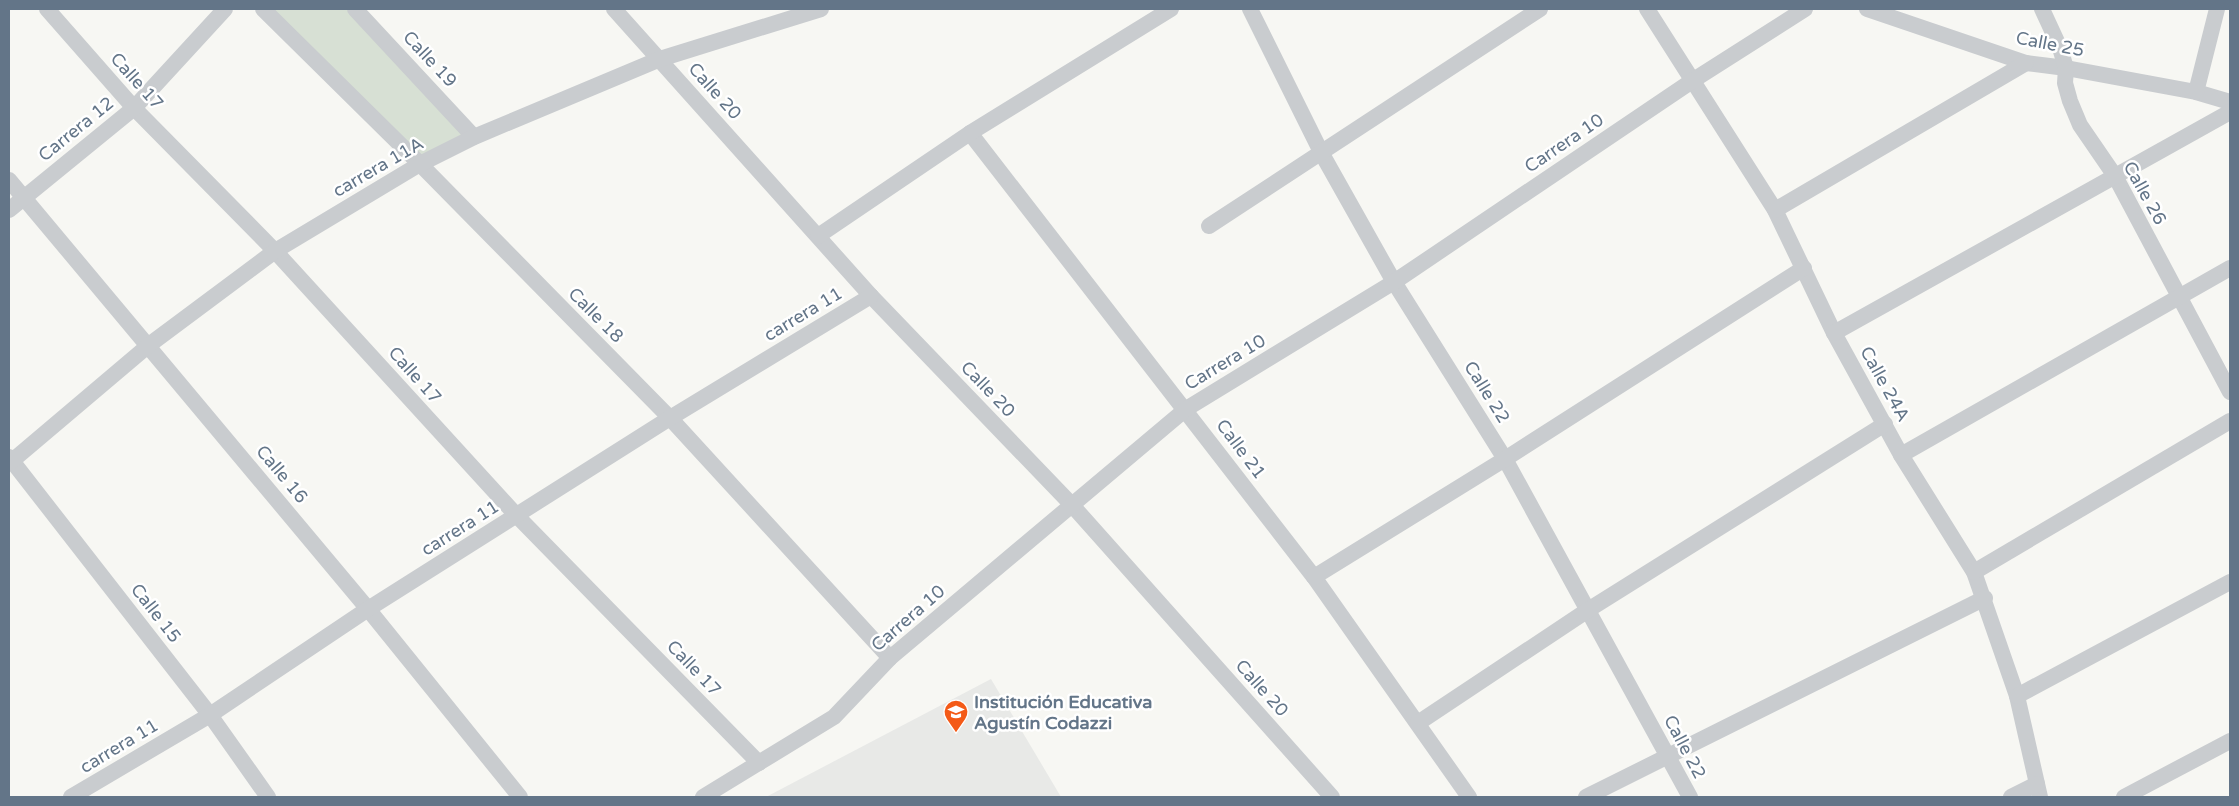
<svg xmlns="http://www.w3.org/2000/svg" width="2239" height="806" font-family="'Varela Round',sans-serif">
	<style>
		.built { fill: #e8e9e7 }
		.green { fill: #d7e0d4 }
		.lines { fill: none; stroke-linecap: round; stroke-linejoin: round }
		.minor { stroke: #c9cccf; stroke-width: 16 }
		.labels { text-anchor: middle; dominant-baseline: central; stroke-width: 5; stroke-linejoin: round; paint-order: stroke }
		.street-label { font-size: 18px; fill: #637588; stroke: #fff }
		.poi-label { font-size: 18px; font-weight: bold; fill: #637588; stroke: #fff; text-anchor: start }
	</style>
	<rect width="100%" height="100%" fill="#f7f7f3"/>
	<polygon class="built" points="991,679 1061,797 766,797 785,787"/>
	<polygon class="green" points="272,9 347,9 465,137 420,157"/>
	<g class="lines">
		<g class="minor">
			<polyline points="47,9 134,108 275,251 517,516 759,763"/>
			<polyline points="263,9 420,164 670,418 890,658"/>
			<polyline points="355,9 474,137"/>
			<polyline points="614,9 871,296 1071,504 1332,797"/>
			<polyline points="1250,9 1322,154 1394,282 1505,459 1690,797"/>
			<polyline points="1647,9 1775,210 1834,333 1901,455 1974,572 2017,696 2040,797"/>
			<polyline points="1867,9 2026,63 2066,68 2196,92 2230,102"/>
			<polyline points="2042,9 2060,48 2066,68 2065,83 2070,101 2080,125 2115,176 2230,392"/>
			<polyline points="2196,92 2217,9"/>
			<polyline points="970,133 1314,577 1469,797"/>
			<polyline points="9,180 368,609 520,797"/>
			<polyline points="9,210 134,108 225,9"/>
			<polyline points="1775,210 2026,63"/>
			<polyline points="1209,226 1540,9"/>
			<polyline points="818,236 970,133 1171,9"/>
			<polyline points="1834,333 2230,112"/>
			<polyline points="1901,455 2230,268"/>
			<polyline points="9,457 210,715 268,797"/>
			<polyline points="12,461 149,345 275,251 420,164 474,137 660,59 821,9"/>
			<polyline points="1974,572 2230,421"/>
			<polyline points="1314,577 1505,459 1804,268"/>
			<polyline points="2017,696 2230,582"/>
			<polyline points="1418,723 1588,610 1885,424"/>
			<polyline points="71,797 210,715 368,609 670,418 871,296"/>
			<polyline points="703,797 834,717 890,658 1186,409 1394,282 1692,81 1805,9"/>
			<polyline points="1586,797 1985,598"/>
			<polyline points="2011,797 2037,784"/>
			<polyline points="2124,797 2230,741"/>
		</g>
	</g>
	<defs>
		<symbol id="university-pin" viewBox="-11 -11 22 30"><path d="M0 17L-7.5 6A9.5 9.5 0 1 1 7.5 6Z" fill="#f45a17" stroke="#fff"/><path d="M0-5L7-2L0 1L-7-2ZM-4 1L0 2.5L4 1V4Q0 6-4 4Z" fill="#fff"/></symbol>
	</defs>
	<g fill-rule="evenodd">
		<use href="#university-pin" x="942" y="698" width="28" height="38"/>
	</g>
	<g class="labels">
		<g class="street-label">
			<text transform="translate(2050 44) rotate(11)">Calle 25</text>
			<text transform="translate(430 59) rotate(47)">Calle 19</text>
			<text transform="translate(137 81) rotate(48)">Calle 17</text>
			<text transform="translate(715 91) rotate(48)">Calle 20</text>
			<text transform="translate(76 129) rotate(-39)">Carrera 12</text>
			<text transform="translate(1564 143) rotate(-34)">Carrera 10</text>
			<text transform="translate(378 167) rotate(-30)">carrera 11A</text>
			<text transform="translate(2145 193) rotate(61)">Calle 26</text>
			<text transform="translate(803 314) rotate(-31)">carrera 11</text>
			<text transform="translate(596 315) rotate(45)">Calle 18</text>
			<text transform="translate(1225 362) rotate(-31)">Carrera 10</text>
			<text transform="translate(415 375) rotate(48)">Calle 17</text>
			<text transform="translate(1885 384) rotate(61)">Calle 24A</text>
			<text transform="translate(988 389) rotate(46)">Calle 20</text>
			<text transform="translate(1487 392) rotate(58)">Calle 22</text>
			<text transform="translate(1241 449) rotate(53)">Calle 21</text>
			<text transform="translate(282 474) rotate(50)">Calle 16</text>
			<text transform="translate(460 528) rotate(-32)">carrera 11</text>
			<text transform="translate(156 613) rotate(52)">Calle 15</text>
			<text transform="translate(908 618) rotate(-41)">Carrera 10</text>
			<text transform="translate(694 668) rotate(46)">Calle 17</text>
			<text transform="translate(1262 688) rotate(48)">Calle 20</text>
			<text transform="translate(119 746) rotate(-31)">carrera 11</text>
			<text transform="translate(1685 747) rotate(62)">Calle 22</text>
		</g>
		<g class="poi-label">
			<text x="974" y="702">Institución Educativa<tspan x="974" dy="21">Agustín Codazzi</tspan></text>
		</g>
	</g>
	<rect width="2239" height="806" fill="none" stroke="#637588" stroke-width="20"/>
</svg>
